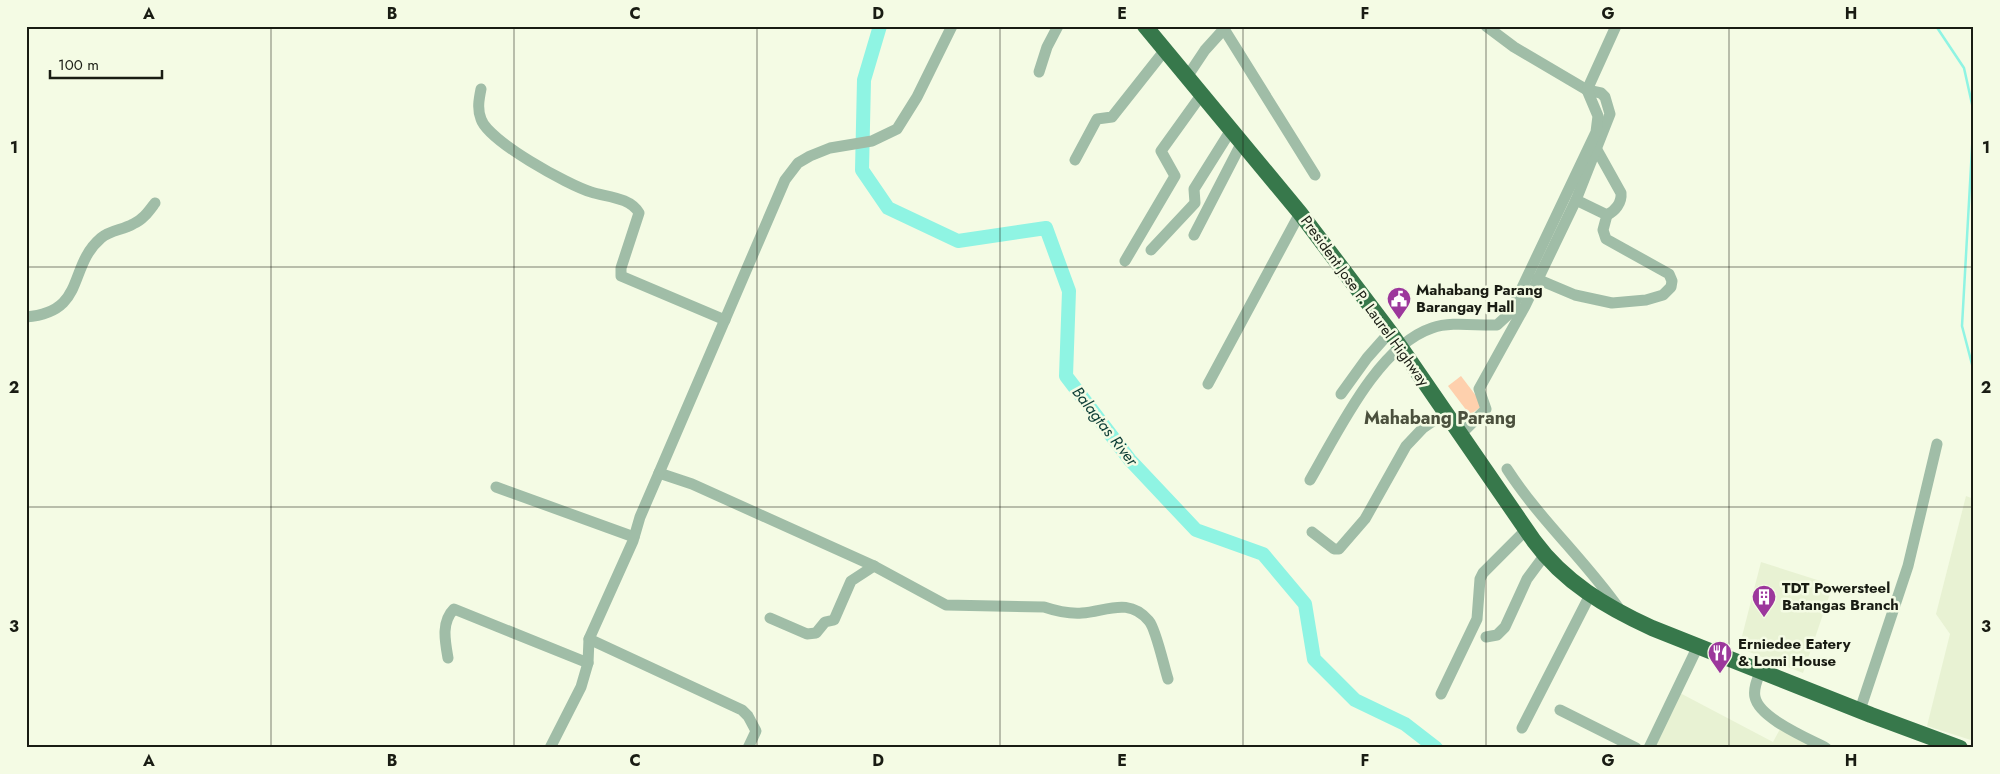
<svg xmlns="http://www.w3.org/2000/svg" width="2000" height="774" font-family="Jost,sans-serif">
	<style>
		.built { fill: #e8f2d3 }
		.green { fill: #fed0ad }
		.lines { fill: none; stroke-linecap: round; stroke-linejoin: round }
		.stream { stroke: #8ff4e3; stroke-width: 2.5 }
		.river { stroke: #8ff4e3; stroke-width: 14 }
		.minor { stroke: #a0bda7; stroke-width: 11 }
		.highway { stroke: #37784b; stroke-width: 16 }
		.grid { fill: none; stroke: #191c13; stroke-width: 1; stroke-opacity: 0.55 }
		.labels { text-anchor: middle; dominant-baseline: central; stroke-width: 5; stroke-linejoin: round; paint-order: stroke }
		.poi-label { font-size: 15px; font-weight: bold; fill: #191c13; stroke: #f4fbe4; text-anchor: start }
		.street-label { font-size: 15px; fill: #191c13; stroke: #f4fbe4 }
		.water-label { font-size: 16px; font-style: italic; fill: #0b3c35; stroke: #f4fbe4 }
		.quarter-label { font-size: 18px; font-weight: bold; fill: #4b503d; stroke: #f4fbe4 }
		.neatline { fill: none; stroke: #191c13; stroke-width: 2 }
		.grid-label { font-size: 16px; text-anchor: middle; font-weight: bold; fill: #191c13 }
	</style>
	<rect width="100%" height="100%" fill="#f4fbe4"/>
	<g class="built">
		<polygon points="1966,496 1974,499 1974,741 1927,726 1950,634 1936,614"/>
		<polygon points="1761,562 1833,585 1803,673 1739,648"/>
		<polygon points="1680,693 1773,742 1781,727 1819,748 1655,748"/>
	</g>
	<polygon class="green" points="1461,376 1483,405 1470,415 1448,386"/>
	<g class="lines">
		<polyline class="stream" points="1936,26 1964,68 1974,113 1962,326 1974,372"/>
		<polyline class="river" points="880,26 864,80 862,170 888,208 958,241 1046,228 1069,291 1066,376 1130,460 1196,530 1263,554 1305,604 1314,659 1355,700 1405,724 1436,748"/>
		<g class="minor">
			<polyline points="1224,29 1315,175"/>
			<polyline points="1039,72 1047,47 1058,26"/>
			<polyline points="1187,77 1205,50 1224,29 1224,26"/>
			<path d="M481 89C479 99 477 109 481 119 488 141 568 185 591 192 606 197 630 197 639 213L621 268V276L725 320"/>
			<path d="M1597 150 1621 193C1622 203 1615 211 1607 215"/>
			<polyline points="1075,160 1097,119 1112,117 1165,50"/>
			<polyline points="1194,235 1241,144"/>
			<polyline points="1151,250 1195,203 1194,189 1231,130"/>
			<polyline points="1125,261 1175,176 1161,151 1202,94"/>
			<polyline points="1537,279 1575,295 1612,303 1646,300 1663,295 1671,287 1672,281 1669,274 1606,239 1603,230 1607,215 1576,200"/>
			<path d="M26 317C87 312 67 267 101 238 110 230 123 230 133 224 143 220 149 211 155 203"/>
			<polyline points="1208,384 1300,213"/>
			<polyline points="1341,394 1367,358 1390,332"/>
			<polyline points="1461,434 1486,409 1479,389 1525,306 1576,200 1610,114 1605,97 1601,93 1587,90 1514,47 1486,26"/>
			<path d="M1507 469C1540 520 1585 560 1620 610"/>
			<path d="M659 473 692 484 874 566 946 605 1044 607C1056 611 1069 614 1082 613 1107 611 1129 597 1149 621 1156 629 1164 667 1168 679"/>
			<path d="M1310 480C1338 432 1378 346 1432 328 1452 321 1476 326 1497 325L1510 313 1596 132 1598 116 1587 90 1616 26"/>
			<polyline points="496,487 634,537"/>
			<polyline points="1312,532 1334,549 1339,549 1365,519 1406,446 1423,428 1446,412"/>
			<polyline points="770,618 807,634 816,633 825,622 834,620 851,581 874,566"/>
			<polyline points="1486,637 1497,635 1505,627 1527,579 1544,556"/>
			<polyline points="589,639 742,710 748,716 756,731 748,748"/>
			<path d="M448 658C445 641 441 622 454 609L588 663"/>
			<path d="M1761 670C1758 678 1753 688 1755 697 1759 718 1807 738 1826 748"/>
			<polyline points="1441,694 1477,619 1480,579 1483,573 1526,530"/>
			<polyline points="1560,710 1636,748"/>
			<polyline points="1860,710 1908,566 1937,444"/>
			<polyline points="1522,728 1590,595"/>
			<polyline points="550,748 581,687 588,663 589,639 633,541 640,517 659,473 785,180 798,163 810,156 830,148 872,141 897,129 917,97 952,26"/>
			<polyline points="1649,748 1698,646"/>
		</g>
		<path class="highway" d="M1145 26 1300 213 1390 332 1534 541C1564 582 1606 607 1652 628L1871 715 1960 748"/>
	</g>
	<path class="grid" d="M271 26V748M514 26V748M757 26V748M1000 26V748M1243 26V748M1486 26V748M1729 26V748M26 267H1974M26 507H1974"/>
	<defs>
		<symbol id="civic-pin" viewBox="-11 -11 22 30"><path d="M0 17L-7.5 6A9.5 9.5 0 1 1 7.5 6Z" fill="#9c379c" stroke="#f4fbe4"/><path d="M-.6-6.5H3V-4.5H.6V-3L4-1V1h2V6H-6V1h2V-1L-.6-3ZM-1.2 2.5V6h2.4V2.5Z" fill="#fff"/></symbol>
		<symbol id="building-pin" viewBox="-11 -11 22 30"><path d="M0 17L-7.5 6A9.5 9.5 0 1 1 7.5 6Z" fill="#9c379c" stroke="#f4fbe4"/><path d="M-4-6H4V6H1V3H-1V6H-4ZM-2.5-4.3h1.7v1.8h-1.7ZM.8-4.3h1.7v1.8H.8ZM-2.5-1h1.7V.8h-1.7ZM.8-1h1.7V.8H.8Z" fill="#fff"/></symbol>
		<symbol id="restaurant-pin" viewBox="-11 -11 22 30"><path d="M0 17L-7.5 6A9.5 9.5 0 1 1 7.5 6Z" fill="#9c379c" stroke="#f4fbe4"/><path d="M-5-6h1v4h1v-4h1v4h1v-4h1v5L-1.5 .5V6h-2V.5L-5-1ZM5-6V6H3V1.5H1.5Q1.5-4 5-6Z" fill="#fff"/></symbol>
	</defs>
	<g fill-rule="evenodd">
		<use href="#civic-pin" x="1385" y="285" width="28" height="38"/>
		<use href="#building-pin" x="1750" y="583" width="28" height="38"/>
		<use href="#restaurant-pin" x="1706" y="639" width="28" height="38"/>
	</g>
	<g class="labels">
		<g class="poi-label">
			<text x="1416" y="290">Mahabang Parang<tspan x="1416" dy="17">Barangay Hall</tspan></text>
			<text x="1782" y="588">TDT Powersteel<tspan x="1782" dy="17">Batangas Branch</tspan></text>
			<text x="1738" y="644">Erniedee Eatery<tspan x="1738" dy="17">&amp; Lomi House</tspan></text>
		</g>
		<g class="street-label">
			<text transform="translate(1365 301) rotate(54)">President Jose P. Laurel Highway</text>
		</g>
		<g class="water-label">
			<text transform="translate(1105 426) rotate(52)">Balagtas River</text>
		</g>
		<g class="quarter-label">
			<text x="1440" y="418">Mahabang Parang</text>
		</g>
	</g>
	<rect width="2000" height="774" fill="none" stroke="#f4fbe4" stroke-width="55"/>
	<path d="M50 70v8h112v-8" fill="none" stroke="#191c13" stroke-width="2.5"/>
	<text x="58" y="70" font-size="15" fill="#191c13" stroke="#f4fbe4" stroke-width="4" paint-order="stroke">100 m</text>
	<rect x="28" y="28" width="1944" height="718" class="neatline"/>
	<g class="grid-label">
		<text x="149" y="19">A</text>
		<text x="392" y="19">B</text>
		<text x="635" y="19">C</text>
		<text x="878" y="19">D</text>
		<text x="1122" y="19">E</text>
		<text x="1365" y="19">F</text>
		<text x="1608" y="19">G</text>
		<text x="1851" y="19">H</text>
		<text x="14" y="153">1</text>
		<text x="1986" y="153">1</text>
		<text x="14" y="393">2</text>
		<text x="1986" y="393">2</text>
		<text x="14" y="632">3</text>
		<text x="1986" y="632">3</text>
		<text x="149" y="766">A</text>
		<text x="392" y="766">B</text>
		<text x="635" y="766">C</text>
		<text x="878" y="766">D</text>
		<text x="1122" y="766">E</text>
		<text x="1365" y="766">F</text>
		<text x="1608" y="766">G</text>
		<text x="1851" y="766">H</text>
	</g>
</svg>
